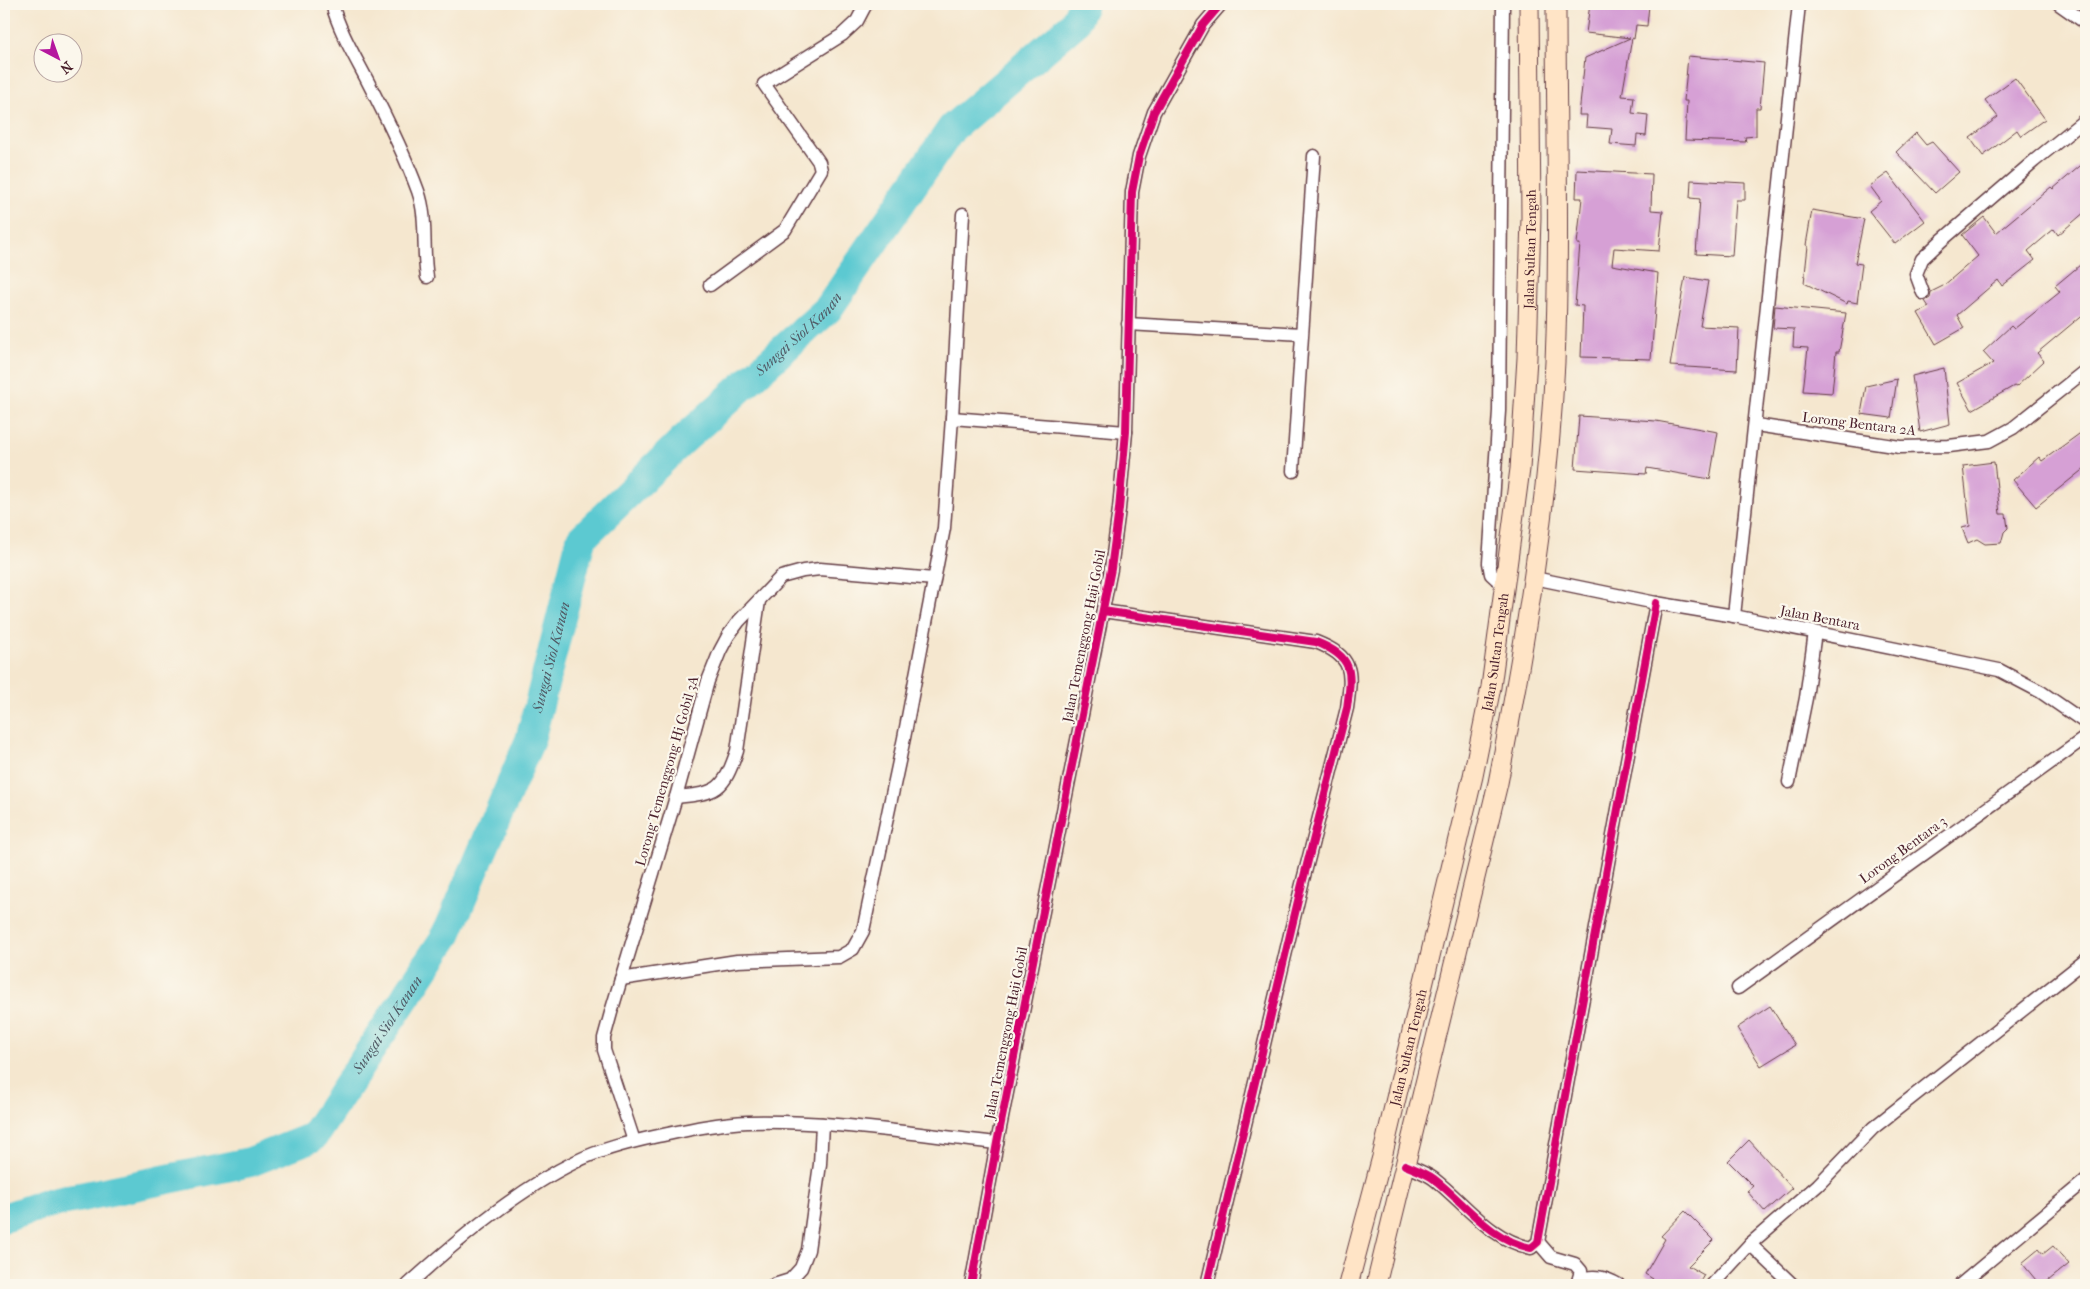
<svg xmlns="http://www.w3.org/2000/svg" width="2090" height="1289" font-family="'IM FELL French Canon',serif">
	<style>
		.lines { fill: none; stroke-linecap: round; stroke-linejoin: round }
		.river { stroke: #5cc9d1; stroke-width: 30 }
		.building { fill: #d6a0d5 }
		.minor-casing { stroke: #643d44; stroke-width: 15 }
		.secondary-casing { stroke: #643d44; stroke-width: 21 }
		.minor { stroke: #fff; stroke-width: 12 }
		.secondary { stroke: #ffe4c6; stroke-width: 19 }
		.cycleway-casing { stroke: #fbf7ec; stroke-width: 11 }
		.cycleway { stroke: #d6006c; stroke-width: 8 }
		.labels { text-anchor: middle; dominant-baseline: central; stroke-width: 4.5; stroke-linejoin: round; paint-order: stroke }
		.street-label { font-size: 14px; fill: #4a1f2b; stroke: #fbf7ec }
		.water-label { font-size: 15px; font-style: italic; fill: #505a65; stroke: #fbf7ec }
	</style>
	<rect width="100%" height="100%" fill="#fbf7ec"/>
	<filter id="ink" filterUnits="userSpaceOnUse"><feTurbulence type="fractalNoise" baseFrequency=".02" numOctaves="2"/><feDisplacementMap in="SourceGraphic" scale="10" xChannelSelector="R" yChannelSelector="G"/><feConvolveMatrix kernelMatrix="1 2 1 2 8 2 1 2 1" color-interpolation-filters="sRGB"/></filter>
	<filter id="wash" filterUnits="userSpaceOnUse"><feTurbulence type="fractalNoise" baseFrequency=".0096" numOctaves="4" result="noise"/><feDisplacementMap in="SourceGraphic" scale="20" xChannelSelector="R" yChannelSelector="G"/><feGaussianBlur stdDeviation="1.12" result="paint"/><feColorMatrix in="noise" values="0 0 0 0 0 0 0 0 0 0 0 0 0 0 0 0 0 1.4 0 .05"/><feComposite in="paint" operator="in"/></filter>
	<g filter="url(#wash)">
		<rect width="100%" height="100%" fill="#f5e7cf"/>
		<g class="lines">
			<path class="river" id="s1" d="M4 1218 42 1205 250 1162 313 1137 446 936 530 740 581 539 682 441 828 309 952 128 1074 24 1083 4"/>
		</g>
		<g id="blocks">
			<g class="building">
				<polygon points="1590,4 1649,5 1647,26 1636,25 1634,39 1632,38 1622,96 1634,97 1632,113 1648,115 1646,136 1637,135 1636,146 1610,144 1612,129 1586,127 1587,115 1579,115 1585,58 1630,38 1586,33"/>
				<polygon points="1688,56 1764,63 1760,108 1756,108 1756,136 1745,137 1746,142 1685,140 1687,101 1684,101"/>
				<polygon points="2015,78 2045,119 2021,136 2017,130 1983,156 1970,138 1998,117 1985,100"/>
				<polygon points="1916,133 1926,145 1932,142 1959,172 1935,193 1896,152"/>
				<polygon points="2086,161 2086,211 2058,235 2054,229 2028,251 2035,260 2002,286 1998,280 1957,315 1964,328 1936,344 1918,313 1929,307 1925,301 1930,298 1931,292 1943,286 1978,256 1962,235 1984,217 1996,233 2051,187 2053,189"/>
				<polygon points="1577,170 1652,174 1651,210 1663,211 1659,251 1614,248 1612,265 1658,273 1651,359 1581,357 1583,306 1575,305 1580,244 1577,244 1582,198 1576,198"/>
				<polygon points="1888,173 1925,221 1895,244 1869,211 1881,201 1870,186"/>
				<polygon points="1691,180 1745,183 1745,200 1736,200 1732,256 1696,254 1700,199 1690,198"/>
				<polygon points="1812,210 1864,219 1855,263 1862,264 1857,303 1848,301 1847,304 1804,283 1808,246 1806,245"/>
				<polygon points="2086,260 2086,312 2037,353 2044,361 2016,387 2014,386 1972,410 1957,383 1993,363 1983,352 2011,326 2014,329 2060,292 2055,286"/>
				<polygon points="1685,277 1708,281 1700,326 1739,328 1737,370 1670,366"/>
				<polygon points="1775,306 1846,313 1839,352 1836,352 1832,393 1803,391 1808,348 1793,347 1794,329 1773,328"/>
				<polygon points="1944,368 1950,424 1920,432 1912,376"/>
				<polygon points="1897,379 1891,418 1861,414 1866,386"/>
				<polygon points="1579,416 1656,421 1718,432 1710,479 1647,468 1646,474 1575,469"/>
				<polygon points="2086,429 2086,467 2036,507 2013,480 2039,457 2042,461"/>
				<polygon points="1994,462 2000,514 2006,514 2008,528 2004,532 2001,543 1985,544 1977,539 1968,543 1962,528 1970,526 1963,466"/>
				<polygon points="1770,1006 1795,1045 1761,1066 1737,1028"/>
				<polygon points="1749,1140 1792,1188 1765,1212 1747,1191 1753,1186 1728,1161"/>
				<polygon points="1685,1211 1714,1240 1688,1266 1704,1275 1698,1285 1650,1285 1653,1279 1645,1274 1665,1239 1661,1236"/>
				<polygon points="2053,1246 2069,1264 2043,1285 2040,1285 2022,1263 2039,1249 2043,1254"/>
			</g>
		</g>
	</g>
	<g filter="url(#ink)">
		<use href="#blocks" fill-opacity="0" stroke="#643d44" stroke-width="1"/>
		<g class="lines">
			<defs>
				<g id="minor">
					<path d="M332 4C339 30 354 55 367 80 384 113 405 155 418 191 428 219 422 248 427 277"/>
					<polyline points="1503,4 1499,411 1489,563 1491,574 1504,586"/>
					<polyline points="2059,4 2086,23"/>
					<polyline points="710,285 785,230 821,170 819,162 764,84 842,35 857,21 866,4"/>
					<polyline points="1923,293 1916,274 1922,259 1941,241 2034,161 2086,119"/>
					<polyline points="1128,324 1301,334"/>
					<polyline points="952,418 1126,432"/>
					<polyline points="1756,425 1900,447 1949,446 1989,441 2013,428 2086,370"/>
					<polyline points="1293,471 1314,156"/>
					<polyline points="1534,578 1656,603 1734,616 1999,670 2041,692 2086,723"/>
					<path d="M1103 611 1316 642C1354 657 1352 671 1347 708L1301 888 1207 1285"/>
					<polyline points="1734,616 1799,4"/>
					<polyline points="1789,782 1806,698 1815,632"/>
					<path d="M676 797C718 793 723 791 737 751L759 601"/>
					<polyline points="621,979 737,961 839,957 853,949 863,931 904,738 944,528 952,418 963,214"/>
					<polyline points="1738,988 2086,737"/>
					<polyline points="634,1141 604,1050 604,1038 612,1009 676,797 708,681 720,651 728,636 739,621 781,577 803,571 820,569 934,579"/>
					<path d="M1405 1165C1414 1169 1426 1173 1434 1179 1466 1204 1489 1239 1531 1248L1538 1242 1656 603"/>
					<polyline points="1538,1242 1551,1257 1575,1264 1581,1271 1577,1285"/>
					<polyline points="1750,1244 1793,1285"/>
					<path d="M1579 1279C1596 1275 1604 1277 1619 1285"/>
					<path d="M408 1285C456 1241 516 1191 575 1162 601 1149 630 1142 658 1136 687 1130 718 1123 748 1122 831 1120 914 1134 997 1143"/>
					<polyline points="774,1285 790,1280 801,1268 808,1250 820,1164 822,1124"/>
					<polyline points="971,1285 997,1143 1111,569 1119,509 1126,432 1132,192 1139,156 1154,112 1203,25 1221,4"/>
					<polyline points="1712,1285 1750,1244 1818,1185 1873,1128 2086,960"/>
					<polyline points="1960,1285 2086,1180"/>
				</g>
				<g id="secondary">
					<path id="s2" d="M1348 1285 1382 1157 1473 776 1491 687 1520 469 1527 358 1531 217 1529 4"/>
					<path d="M1376 1285 1498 783C1525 644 1548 504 1555 362 1560 243 1556 123 1556 4"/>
				</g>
			</defs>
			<use href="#minor" class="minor-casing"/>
			<use href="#secondary" class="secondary-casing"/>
			<use href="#minor" class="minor"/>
			<use href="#secondary" class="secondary"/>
			<defs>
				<g id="cycleway">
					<path d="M1103 611 1316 642C1354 657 1352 671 1347 708L1301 888 1207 1285"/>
					<path d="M1405 1165C1414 1169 1426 1173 1434 1179 1466 1204 1489 1239 1531 1248L1538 1242 1656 603"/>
					<polyline points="971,1285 997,1143 1111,569 1119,509 1126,432 1132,192 1139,156 1154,112 1203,25 1221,4"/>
				</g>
			</defs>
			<use href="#cycleway" class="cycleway-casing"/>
			<use href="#cycleway" class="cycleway"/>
		</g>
	</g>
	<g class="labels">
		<g class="street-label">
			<text stroke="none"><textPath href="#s2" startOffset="1055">Jalan Sultan Tengah</textPath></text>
			<text transform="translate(1859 424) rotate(7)">Lorong Bentara 2A</text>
			<text transform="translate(1820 618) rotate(11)">Jalan Bentara</text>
			<text transform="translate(1084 636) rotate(-79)">Jalan Temenggong Haji Gobil</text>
			<text stroke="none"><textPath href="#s2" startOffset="650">Jalan Sultan Tengah</textPath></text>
			<text transform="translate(667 771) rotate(-74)">Lorong Temenggong Hj Gobil 3A</text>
			<text transform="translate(1903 850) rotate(-36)">Lorong Bentara 3</text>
			<text transform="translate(1006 1033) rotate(-79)">Jalan Temenggong Haji Gobil</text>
			<text stroke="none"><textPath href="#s2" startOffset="245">Jalan Sultan Tengah</textPath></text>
		</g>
		<g class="water-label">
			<text stroke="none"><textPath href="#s1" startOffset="1281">Sungai Siol Kanan</textPath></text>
			<text stroke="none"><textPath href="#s1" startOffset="860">Sungai Siol Kanan</textPath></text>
			<text stroke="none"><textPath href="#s1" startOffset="455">Sungai Siol Kanan</textPath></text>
		</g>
	</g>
	<rect width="2090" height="1289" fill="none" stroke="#fbf7ec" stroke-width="20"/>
	<g transform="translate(58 58) rotate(139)"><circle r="24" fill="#fbf7ec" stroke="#b4a19f"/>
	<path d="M0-4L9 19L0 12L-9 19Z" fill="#b5179e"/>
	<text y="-8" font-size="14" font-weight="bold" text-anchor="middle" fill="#4a1f2b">N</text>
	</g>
</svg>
